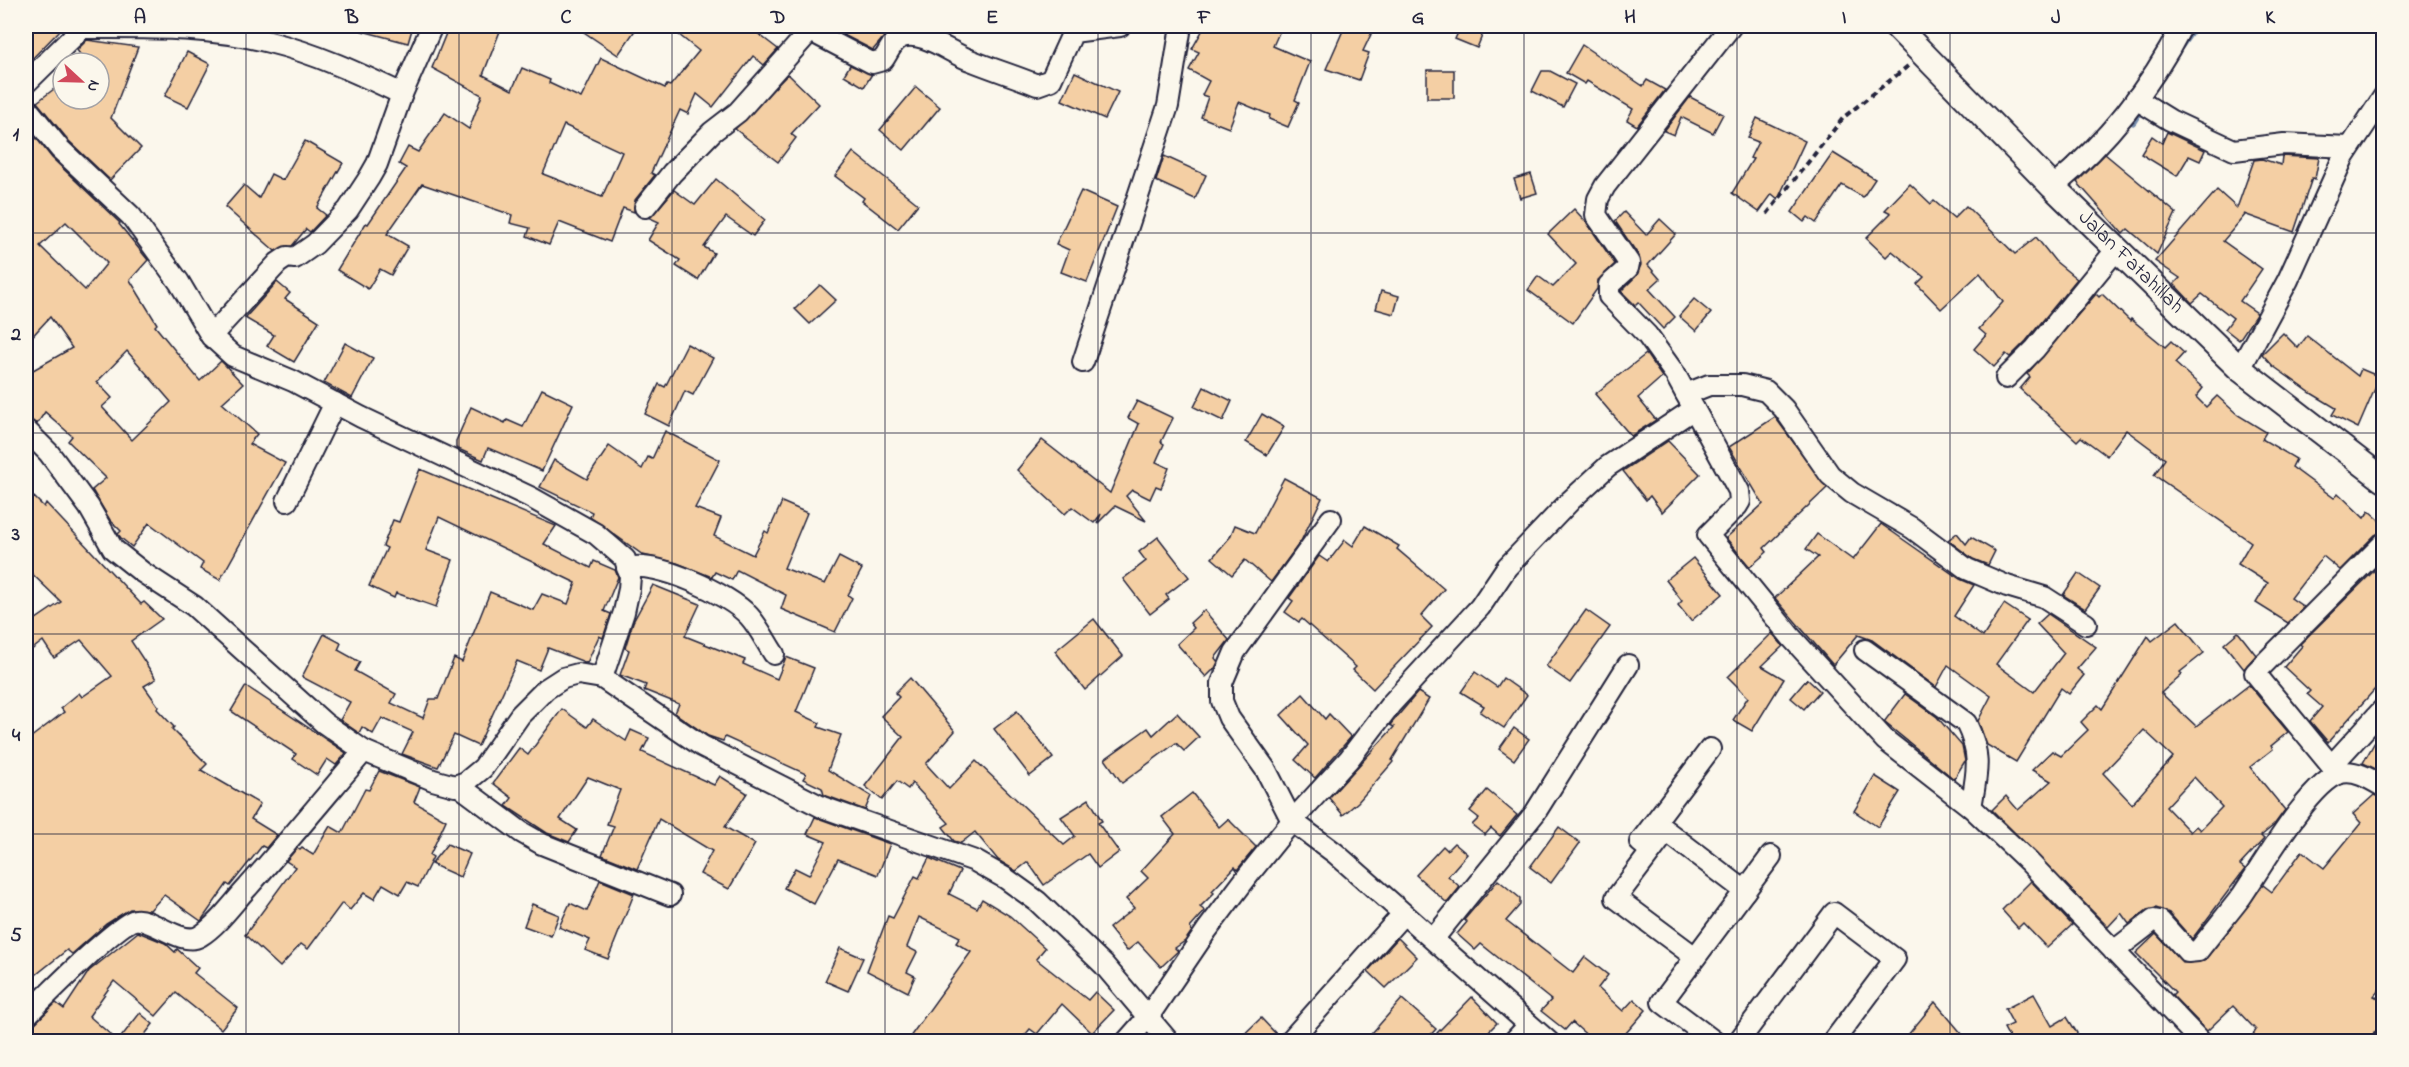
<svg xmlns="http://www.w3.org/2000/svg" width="2409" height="1067" font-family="'Indie Flower',sans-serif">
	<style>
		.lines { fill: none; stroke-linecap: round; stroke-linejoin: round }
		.stream { stroke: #768dac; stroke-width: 7 }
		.building { fill: #f4cfa4; stroke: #22223b; stroke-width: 1.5; fill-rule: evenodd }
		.minor-casing { stroke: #22223b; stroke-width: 24 }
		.tertiary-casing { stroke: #22223b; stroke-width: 28 }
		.path { stroke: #22223b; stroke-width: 4; stroke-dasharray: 6 4.5; stroke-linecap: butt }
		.minor { stroke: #fbf7ec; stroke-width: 20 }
		.tertiary { stroke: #fbf7ec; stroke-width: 24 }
		.grid { fill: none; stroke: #22223b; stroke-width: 1.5; stroke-opacity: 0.55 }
		.labels { text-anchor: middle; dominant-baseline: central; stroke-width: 4.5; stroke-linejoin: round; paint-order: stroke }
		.street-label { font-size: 21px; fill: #22223b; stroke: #fbf7ec }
		.neatline { fill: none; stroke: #22223b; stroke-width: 2 }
		.grid-label { font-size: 20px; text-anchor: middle; font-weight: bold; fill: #22223b }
	</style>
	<rect width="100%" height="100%" fill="#fbf7ec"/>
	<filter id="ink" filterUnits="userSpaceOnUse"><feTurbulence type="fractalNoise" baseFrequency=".0167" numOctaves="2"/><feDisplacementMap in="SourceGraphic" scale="12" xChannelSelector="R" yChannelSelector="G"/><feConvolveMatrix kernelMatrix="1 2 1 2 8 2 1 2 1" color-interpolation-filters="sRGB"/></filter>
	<g filter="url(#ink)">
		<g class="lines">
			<g class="stream">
				<polyline points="2181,46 2195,26"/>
				<polyline points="2133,122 2143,106"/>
			</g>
		</g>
		<g class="building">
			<polygon points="26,26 64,26 26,65"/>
			<polygon points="363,26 413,26 408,43 362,31"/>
			<path d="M449 26H502L483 75 512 90 522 68 550 80 549 83 581 98 601 58 665 88 667 85 670 86 699 51 668 26H748L778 49 764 65 753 56 713 107 697 94 688 114 680 110 651 173 655 175 635 200 634 212 623 208 610 242 559 222 549 245 527 236 530 228 510 223 512 215 422 184 387 234 408 246 391 275 380 269 368 289 337 270 366 223 368 224 406 168 399 164 408 147 418 152 445 113 469 129 482 95 432 68ZM564 125 622 152 602 197 543 174Z"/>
			<polygon points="575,26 638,26 618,55"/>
			<polygon points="826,26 875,26 888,32 873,50"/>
			<polygon points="1205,26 1282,26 1273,46 1310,62 1295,100 1299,102 1288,127 1269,119 1270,115 1239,102 1229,128 1201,117 1208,97 1202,95 1209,81 1189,70 1199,52 1192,49"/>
			<polygon points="1345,26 1375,26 1363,51 1369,53 1359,80 1326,69"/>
			<polygon points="1461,26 1486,26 1477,48 1455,39"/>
			<polygon points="87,40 138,47 111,118 141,148 110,180 69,141 37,102 54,89 61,99 99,99 99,63 86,63 77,50"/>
			<polygon points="1582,45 1643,86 1647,80 1665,90 1637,126 1627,120 1633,109 1587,81 1585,84 1566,73"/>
			<polygon points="187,52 210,64 188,107 165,96"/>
			<polygon points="850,65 872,74 864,87 844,75"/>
			<rect x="1427" y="70" width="27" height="28"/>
			<polygon points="1542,71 1550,71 1575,84 1563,107 1532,91"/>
			<polygon points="1075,72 1118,92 1105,119 1062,100"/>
			<polygon points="788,74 819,104 791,134 796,138 778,162 735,129"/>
			<polygon points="916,87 940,107 904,150 880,130"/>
			<polygon points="1690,97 1723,114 1713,133 1681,117 1674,135 1664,131"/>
			<polygon points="1757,118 1805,141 1778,199 1772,194 1759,212 1732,193 1753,159 1750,158 1758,142 1748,138"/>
			<path d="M26 125 52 158 120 223 119 224 148 260 130 280 157 324 155 326 200 381 221 361 225 365 243 384 222 403 257 434 249 444 285 463 220 580 200 569 203 563 149 523 132 547 121 538 118 534 121 531 110 520 92 490 106 478 68 441 72 436 45 412 37 424 26 418V374L72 348 50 317 26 343ZM66 222 107 263 85 290 40 246ZM127 351 171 402 132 440 102 407 112 398 97 382Z"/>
			<polygon points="2167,132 2205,150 2200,161 2189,156 2177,176 2141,154 2152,136 2162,143"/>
			<polygon points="305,141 343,163 317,208 326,215 310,232 306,229 292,246 275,251 225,207 244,185 259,198 271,174 283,180"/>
			<polygon points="853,152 918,204 898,229 862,201 864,198 835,176"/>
			<polygon points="1833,153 1875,179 1863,197 1842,185 1816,223 1808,217 1804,222 1792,212"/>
			<polygon points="2105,154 2176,213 2157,254 2128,229 2123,234 2077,182"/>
			<polygon points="1164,156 1206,175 1195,199 1156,181"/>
			<polygon points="2282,156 2319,158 2315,179 2312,178 2294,232 2244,214 2245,215 2223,241 2262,269 2240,301 2257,313 2239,340 2225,329 2233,318 2202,294 2192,303 2174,284 2180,278 2155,261 2217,190 2237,208 2254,160 2262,159 2281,165"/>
			<polygon points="1531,174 1537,193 1520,198 1514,179"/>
			<polygon points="716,179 765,220 753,236 726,217 704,247 714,253 698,280 676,266 680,260 648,240 659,222 650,218 674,190 695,205"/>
			<polygon points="1910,184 1931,204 1934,201 1954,218 1966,206 2015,254 2036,237 2055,261 2077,279 2026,341 2010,357 2006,354 1994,367 1974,349 1986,335 1979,329 2003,302 1980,273 1941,309 1917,284 1924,277 1892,251 1886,257 1866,238 1891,213 1885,210"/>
			<polygon points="1081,191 1117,207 1087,282 1061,272 1069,250 1056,244"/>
			<polygon points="1574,209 1587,223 1615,264 1598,280 1597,289 1573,323 1528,290 1538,276 1553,287 1576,264 1548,234"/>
			<polygon points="1624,212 1646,235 1660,219 1676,234 1648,265 1660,279 1649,289 1675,317 1663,329 1638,302 1635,305 1621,291 1636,276 1641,265 1639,256 1615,221"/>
			<polygon points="277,282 290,293 285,299 319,321 294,362 267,346 274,335 245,318"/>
			<polygon points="820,285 836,300 810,324 795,309"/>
			<polygon points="1381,291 1399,296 1394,314 1376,309"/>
			<polygon points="2096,294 2099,297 2102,294 2130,321 2131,319 2165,347 2171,341 2184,353 2175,363 2203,388 2196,397 2206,407 2217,396 2238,415 2266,432 2262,439 2296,459 2292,467 2334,498 2338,493 2364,518 2369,511 2384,524 2384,531 2375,535 2340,570 2323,556 2291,598 2304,607 2288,623 2256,603 2268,583 2238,564 2251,542 2154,475 2165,459 2126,430 2107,456 2081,437 2077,441 2020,389 2030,377 2027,374"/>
			<polygon points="1694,299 1711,313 1696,331 1679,316"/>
			<polygon points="2283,333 2298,348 2307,336 2358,376 2361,369 2380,377 2358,428 2332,415 2336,408 2311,393 2273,366 2262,354"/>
			<polygon points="345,343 373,358 352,398 324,383"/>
			<polygon points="687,344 713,358 693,395 685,391 669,426 645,414 659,384 665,387"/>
			<polygon points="1646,354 1662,377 1638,398 1656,420 1631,436 1595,394"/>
			<polygon points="1204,387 1232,401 1223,421 1194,407"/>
			<polygon points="542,389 573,404 542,471 488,448 483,460 456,448 456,441 471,407 505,423 507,420 523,427"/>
			<polygon points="1137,401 1173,418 1161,442 1164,444 1156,462 1169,468 1161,488 1156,486 1150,499 1132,490 1126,496 1146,521 1115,506 1097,524 1101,514 1094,523 1072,507 1065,514 1017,470 1042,440 1110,493 1139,424 1128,418"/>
			<polygon points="1262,414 1284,427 1267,455 1246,442"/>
			<polygon points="1775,417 1827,488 1764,548 1767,552 1750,567 1726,538 1763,504 1729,447"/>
			<polygon points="665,431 720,460 695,508 721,518 714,536 753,555 765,531 768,533 782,502 807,513 784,568 825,584 839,557 862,569 848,595 852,598 835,632 781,609 786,595 737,570 732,580 715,572 712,577 677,563 643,555 590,517 592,512 540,487 554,460 587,479 609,446 642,469 648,457 652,459"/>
			<polygon points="1668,441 1700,474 1662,512 1650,496 1646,500 1623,471"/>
			<polygon points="420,469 556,526 544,544 591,568 594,561 615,570 618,577 604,611 611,614 603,638 599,636 587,663 548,648 539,670 517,661 478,746 454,735 438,767 402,754 413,732 382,718 373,734 362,727 359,733 340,720 350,702 302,677 324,634 341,643 338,650 360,662 355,671 396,694 391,703 423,718 430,699 438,699 454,658 462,662 490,592 533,610 542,594 568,604 576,583 439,517 426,550 453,560 436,607 396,593 394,598 369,586 387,548 383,546 393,520 399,522"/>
			<polygon points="1284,478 1322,498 1301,541 1271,582 1245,560 1232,575 1212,558 1230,537 1235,525 1255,533"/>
			<polygon points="34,497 44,507 46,503 141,604 144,602 162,619 131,641 156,679 144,686 159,707 157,709 174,727 172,729 207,764 201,770 260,804 251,819 277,835 266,848 262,846 230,886 227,884 201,921 164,895 150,910 130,909 106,924 72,954 67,950 27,982 36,989 26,1000 26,741 64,712 61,708 79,693 82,697 112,676 81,640 54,658 43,641 26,654 26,626 61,602 26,568 26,506"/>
			<polygon points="1881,524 1960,579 1974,585 1954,616 1983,637 2004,604 2028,620 1996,664 2034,692 2064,653 2037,624 2048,614 2096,647 2077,669 2084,675 2069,694 2061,688 2016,762 1987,745 1978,721 1991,696 1948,665 1936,687 1872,640 1858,635 1833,665 1775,598 1818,557 1806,549 1817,534 1853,560"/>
			<polygon points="1365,526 1399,546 1397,549 1444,589 1421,616 1432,627 1373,689 1353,670 1356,667 1302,619 1299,622 1285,612 1293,601 1289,598 1319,556 1328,562 1345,540 1353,546"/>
			<polygon points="1957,533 1966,544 1971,537 1995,551 1988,565 1973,559 1948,540"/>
			<polygon points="1158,537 1189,577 1166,595 1169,599 1150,614 1123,579 1146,561 1139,552"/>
			<polygon points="1693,558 1723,594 1691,621 1678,605 1682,601 1666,580"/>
			<polygon points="2384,561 2384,679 2328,742 2310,721 2322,707 2307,694 2310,691 2284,667 2302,646 2300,644"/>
			<polygon points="2078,573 2100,588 2085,609 2063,595"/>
			<polygon points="653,585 700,604 685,636 745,660 743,664 777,679 786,657 814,668 796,712 820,723 818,727 841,735 828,770 871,796 865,810 824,795 822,788 803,779 806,774 725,737 723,741 708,736 675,713 679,704 644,690 646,685 620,675 629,650 625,648 633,622"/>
			<polygon points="1204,610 1229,640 1215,658 1218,662 1215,668 1206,677 1177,644 1194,628 1190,623"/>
			<polygon points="1586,610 1610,627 1570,683 1546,666"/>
			<polygon points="1094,619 1123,656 1085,690 1055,651"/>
			<path d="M2178 621 2204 653 2180 672 2182 674 2161 693 2196 726 2249 685 2288 732 2271 746 2273 749 2250 767 2285 810 2274 825 2261 836 2264 839 2240 865 2245 869 2192 939 2169 913 2156 908 2147 910 2129 924 2121 913 2108 927 1992 810 2006 796 2018 810 2051 781 2032 770 2052 751 2061 756 2088 730 2081 722 2098 705 2102 709 2148 636 2152 641ZM2144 730 2173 757 2132 804 2103 773ZM2194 777 2222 807 2200 830 2196 826 2190 832 2166 807Z"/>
			<polygon points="2238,632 2256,655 2244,669 2224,644"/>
			<polygon points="1772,633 1783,646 1762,666 1784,679 1752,731 1733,720 1748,697 1728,677"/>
			<polygon points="1475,672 1497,687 1503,678 1527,695 1504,728 1480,712 1484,706 1461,692"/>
			<polygon points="910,678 955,731 926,764 949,789 976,761 1064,845 1075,836 1061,817 1089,799 1102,821 1098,823 1119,852 1098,868 1088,854 1044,885 1028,862 1016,871 998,860 975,832 961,843 954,841 943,827 949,823 912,783 908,789 897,781 882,800 865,786 903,737 881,716 899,697 895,693"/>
			<polygon points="1807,679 1820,691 1804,709 1791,698"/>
			<polygon points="246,686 346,753 343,757 336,765 327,759 317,775 293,759 296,754 231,711"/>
			<polygon points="1418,692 1429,699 1392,760 1393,762 1358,802 1343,815 1329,798 1394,727 1390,725"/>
			<polygon points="1303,694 1325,719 1329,714 1351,737 1315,778 1295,760 1308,745 1281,715"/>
			<polygon points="1905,694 1937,717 1962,746 1965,761 1954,779 1884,722"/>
			<polygon points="562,709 587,727 593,719 626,741 631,730 649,738 642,752 714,785 720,776 747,793 725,827 755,844 729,889 700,874 712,851 659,819 637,869 602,855 614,826 607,824 620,790 588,777 560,819 577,830 569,842 547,833 506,806 512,798 493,783 519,748 528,755"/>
			<polygon points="1017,711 1053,758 1030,776 994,729"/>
			<polygon points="1177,713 1199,737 1184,751 1176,743 1122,783 1105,759 1148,728 1153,735"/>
			<polygon points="2384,726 2384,773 2363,763"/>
			<polygon points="1514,728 1529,739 1514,760 1499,749"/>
			<polygon points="379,771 420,787 414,802 446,820 430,855 433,857 418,887 407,882 400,894 383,884 374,899 364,893 350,910 342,903 308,949 301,944 280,967 245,935 295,867 286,861 297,848 300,850 302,848 313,855 330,826 342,833 365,789 369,790"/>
			<polygon points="1875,776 1900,792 1878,827 1854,811"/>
			<polygon points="1487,790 1517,815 1500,836 1491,828 1485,835 1472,825 1479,818 1470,811"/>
			<polygon points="1192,793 1219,827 1228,819 1256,847 1237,870 1235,867 1212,891 1214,893 1200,907 1205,911 1190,928 1192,931 1185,941 1175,948 1178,951 1161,967 1138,942 1127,951 1109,928 1134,908 1126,899 1148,878 1141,871 1175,834 1162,817"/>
			<polygon points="2374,795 2384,799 2384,984 2374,996 2384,1001 2384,1027 2374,1032 2370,1041 2249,1041 2256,1030 2233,1006 2207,1031 2172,995 2175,992 2136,953 2156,934 2183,963 2204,961 2263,885 2272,892 2302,851 2324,868 2361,823 2353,814"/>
			<polygon points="815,817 890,844 878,875 838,859 814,904 784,888 795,868 809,875 826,842 807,834"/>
			<polygon points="1559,827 1580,843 1551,883 1530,867"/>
			<polygon points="1454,843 1467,854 1448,876 1460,887 1447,903 1416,875 1443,846 1447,850"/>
			<polygon points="447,844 470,854 460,877 431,864"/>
			<polygon points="929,858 960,871 949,894 977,908 982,899 1010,916 1045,948 1036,959 1088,1000 1095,992 1114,1010 1092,1033 1062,1004 1037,1034 1030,1029 1020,1041 907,1041 971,952 956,943 960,937 919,917 907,947 917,952 907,972 915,976 908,992 867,971 888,916 893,918 915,876 919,878"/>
			<polygon points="600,880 634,894 608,959 585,950 590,940 559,927 570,903 587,911"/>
			<polygon points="1498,880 1520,898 1520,905 1506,921 1573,973 1585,957 1608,975 1598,988 1623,1011 1634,999 1646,1010 1619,1041 1606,1041 1597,1034 1592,1040 1572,1022 1565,1030 1541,1011 1551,1000 1481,944 1475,950 1457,934 1467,922 1464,920"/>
			<polygon points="2031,881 2072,925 2047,948 2023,923 2018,928 2002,910"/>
			<polygon points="532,904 559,915 551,936 524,926"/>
			<polygon points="138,932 165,943 175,952 177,949 198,968 194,973 238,1008 221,1029 176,993 156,1016 114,981 89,1016 118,1041 26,1041 26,1028 34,1024 56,1003 64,1009 89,971"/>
			<polygon points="1398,938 1417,957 1386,988 1368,971"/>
			<polygon points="840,948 863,958 848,991 825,981"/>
			<polygon points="2034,994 2052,1026 2067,1017 2082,1041 2011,1041 2004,1028 2013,1024 2005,1009"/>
			<polygon points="1472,997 1497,1023 1489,1031 1500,1041 1446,1041 1437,1033"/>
			<polygon points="1402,999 1436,1029 1425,1041 1365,1041"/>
			<polygon points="1935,1002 1968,1041 1903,1041"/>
			<polygon points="140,1013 153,1024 140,1041 118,1041"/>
			<polygon points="1261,1018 1279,1037 1277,1041 1237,1041"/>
		</g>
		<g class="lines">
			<defs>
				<g id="minor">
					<path d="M801 26 872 63 883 60C888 53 892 42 900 38 920 28 952 54 970 60 992 69 1015 76 1037 85L1051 80 1073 32 1120 26"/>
					<polyline points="1731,26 1605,186 1598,199 1596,215 1629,263 1628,268 1609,285 1609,296 1647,335 1675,374 1739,491 1740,501 1737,506 1708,535 1791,637 1885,740 1971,807 2029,862 2201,1042"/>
					<path d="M81 28C144 28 208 26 269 42 315 53 360 74 402 94"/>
					<polyline points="26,83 84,26"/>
					<polyline points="2136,99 2170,120 2234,150 2284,144 2349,147"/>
					<polyline points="26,107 60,149 131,216 179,282 211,336 233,356 293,381 361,417 530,497 596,534 625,559 630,576 629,589 624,612 602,678"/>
					<path d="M2053 187C2107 142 2150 88 2182 26"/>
					<polyline points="645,207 672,173 712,132 738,112 810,31"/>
					<polyline points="211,336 278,263 287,257 295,258 315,244 348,210 369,178 377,164 402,94 432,26"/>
					<polyline points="1083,362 1168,106 1181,26"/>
					<polyline points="2240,369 2288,280 2343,158 2384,96"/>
					<polyline points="2006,378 2035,349 2116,250"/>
					<polyline points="1686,394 1709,385 1742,385 1766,391 1784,409 1830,475 1852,493 1912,528 1967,569 2007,586 2044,597 2086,624"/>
					<polyline points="26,430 49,453 89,507 113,549 142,572 194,606 324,723 364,751 433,780 455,786 466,782 483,768 520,715 546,689 563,678 578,674 602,678 702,746 822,807 975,861 1005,878 1037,901 1104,965 1169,1042"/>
					<polyline points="287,501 335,403"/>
					<polyline points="1331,519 1235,652 1222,683 1222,701 1229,718 1266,770 1292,821 1335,853 1549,1042"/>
					<path d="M627 568C656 560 729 594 749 616 759 627 766 642 774 654"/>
					<path d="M1865 650 1966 723C1982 755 1977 773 1971 807"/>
					<polyline points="2333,764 2384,708"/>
					<polyline points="2338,774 2255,673 2384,543"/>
					<polyline points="458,785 521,832 542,844 670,895"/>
					<polyline points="1657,824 1745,891"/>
					<polyline points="1666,832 1616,898 1695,957"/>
					<polyline points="1651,851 1640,842 1710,749"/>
					<polyline points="1434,938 1535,813 1628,665"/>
					<path d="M2114 951 2154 920 2160 921 2188 952 2198 951C2212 933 2227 915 2241 897 2261 868 2310 782 2341 773 2355 769 2372 780 2384 787"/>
					<path d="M26 1016C42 1000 118 923 135 920 151 917 182 947 200 936 218 925 233 903 248 887 287 843 325 797 364 751"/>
					<polyline points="1126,1042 1148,1017 1207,930 1250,873 1292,821 1349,759 1391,704 1480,607 1507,567 1571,500 1608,466 1694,409"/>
					<polyline points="1289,1042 1403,914"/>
					<polyline points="1513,1042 1529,1025"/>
					<polyline points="1715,1042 1662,1002 1771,856"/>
					<polyline points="1738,1042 1834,913 1895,959 1833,1042"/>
					<polyline points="2382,1042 2384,1039"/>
				</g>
				<g id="tertiary">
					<path id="s1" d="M1896 26 2053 187 2240 369 2384 480"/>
				</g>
			</defs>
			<use href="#minor" class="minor-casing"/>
			<use href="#tertiary" class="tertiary-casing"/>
			<polyline class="path" points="1767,214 1844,117 1908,66"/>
			<use href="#minor" class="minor"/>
			<use href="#tertiary" class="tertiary"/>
		</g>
	</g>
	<path class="grid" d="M246 26V1042M459 26V1042M672 26V1042M885 26V1042M1098 26V1042M1311 26V1042M1524 26V1042M1737 26V1042M1950 26V1042M2163 26V1042M26 233H2384M26 433H2384M26 634H2384M26 834H2384"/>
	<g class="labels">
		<g class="street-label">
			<text stroke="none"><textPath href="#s1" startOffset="333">Jalan Fatahillah</textPath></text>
		</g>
	</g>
	<rect width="2409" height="1067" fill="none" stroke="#fbf7ec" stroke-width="66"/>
	<g transform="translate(81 81) rotate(112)"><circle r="28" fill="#fbf7ec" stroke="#a4a2a5" stroke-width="1.5"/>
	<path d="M0-4.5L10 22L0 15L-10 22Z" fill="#d1495b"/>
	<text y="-9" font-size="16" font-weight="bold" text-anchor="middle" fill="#22223b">N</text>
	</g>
	<rect x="33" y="33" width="2343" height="1001" class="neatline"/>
	<g class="grid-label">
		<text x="140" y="23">A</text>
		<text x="352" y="23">B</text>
		<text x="566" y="23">C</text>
		<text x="778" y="23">D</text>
		<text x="992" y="23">E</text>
		<text x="1204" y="23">F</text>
		<text x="1418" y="23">G</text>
		<text x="1630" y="23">H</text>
		<text x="1844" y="23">I</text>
		<text x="2056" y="23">J</text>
		<text x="2270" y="23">K</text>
		<text x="16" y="140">1</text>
		<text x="16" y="340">2</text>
		<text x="16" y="540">3</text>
		<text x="16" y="741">4</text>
		<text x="16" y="941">5</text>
	</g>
</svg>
